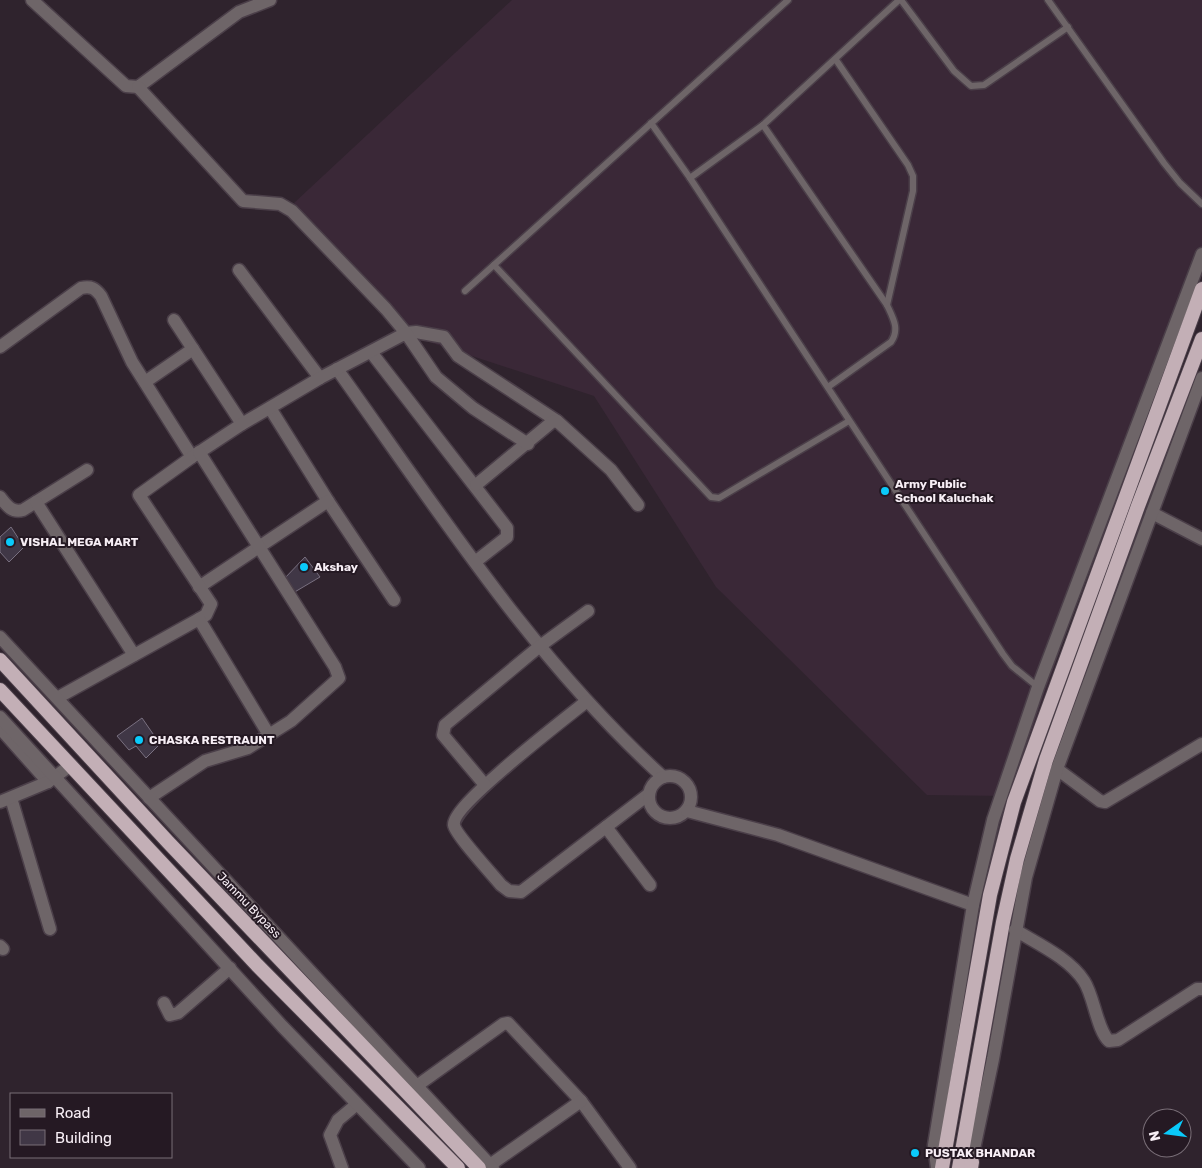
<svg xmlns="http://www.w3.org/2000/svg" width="1202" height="1168" font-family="Rubik,sans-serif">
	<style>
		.built { fill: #3a2837 }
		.building { fill: #403746; stroke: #797080 }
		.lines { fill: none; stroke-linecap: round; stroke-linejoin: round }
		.service-casing { stroke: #4b3f49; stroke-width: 9 }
		.minor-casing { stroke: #4b3f49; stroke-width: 15 }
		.tertiary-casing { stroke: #4b3f49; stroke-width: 15 }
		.trunk-casing { stroke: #4b3f49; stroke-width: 16 }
		.service { stroke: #6e6568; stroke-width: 6 }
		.minor { stroke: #6e6568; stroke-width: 12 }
		.tertiary { stroke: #6e6568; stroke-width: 12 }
		.trunk { stroke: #c3afb6; stroke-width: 14 }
		.poi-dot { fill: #0acafa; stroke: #251923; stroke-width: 2 }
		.labels { text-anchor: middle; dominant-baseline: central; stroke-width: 4; stroke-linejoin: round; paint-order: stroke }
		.poi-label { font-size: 12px; font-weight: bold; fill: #f7eef5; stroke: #251923; text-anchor: start }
		.street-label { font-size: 12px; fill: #f7eef5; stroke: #251923 }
	</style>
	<rect width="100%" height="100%" fill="#2f232d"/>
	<polygon class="built" points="512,0 1202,0 1202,247 1009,796 927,795 716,587 594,396 414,337 294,203"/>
	<g class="building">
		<polygon points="11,527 24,547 9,562 0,552 0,537"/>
		<polygon points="305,557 320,577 293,593 283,580"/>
		<polygon points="142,718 160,744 146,758 136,746 129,750 117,736"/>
	</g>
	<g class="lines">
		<defs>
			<g id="service">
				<polyline points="901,0 954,71 971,86 984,85 1068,27"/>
				<polyline points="1048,0 1164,163 1180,183 1202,204"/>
				<polyline points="836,60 908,165 913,176 913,191 887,305"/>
				<polyline points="651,123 690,178 1003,654 1012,666 1038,687"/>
				<path d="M763 125 887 305C893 318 900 329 891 342L828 387"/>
				<polyline points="690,178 763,125 899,0"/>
				<polyline points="494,265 711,497 719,498 849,421"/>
				<polyline points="465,291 788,0"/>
			</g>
			<g id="minor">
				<polyline points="32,0 126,86 138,87 239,12 270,0"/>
				<polyline points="138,87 243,201 280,204 292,211 386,309 406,333 416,332 444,337 458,356 557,421"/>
				<polyline points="239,270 320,378"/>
				<polyline points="174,320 242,424"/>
				<path d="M0 347 81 288C91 286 95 288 101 296L132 362 192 457"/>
				<polyline points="371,352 507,528 507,537 475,562"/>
				<path d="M337 369C438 510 533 659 663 777"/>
				<polyline points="145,382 193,349"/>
				<polyline points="270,408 328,501 394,600"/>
				<polyline points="476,485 552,422 557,421 611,470 638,505"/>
				<path d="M0 497C7 506 12 513 23 510L87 470"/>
				<polyline points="36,502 134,655"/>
				<polyline points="1152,513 1202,539"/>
				<polyline points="199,587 328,501"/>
				<polyline points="199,619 206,615 211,604 139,495 192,457 242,424 320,378 406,333 436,377 473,408 528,444"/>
				<polyline points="57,698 199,619 269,735"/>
				<path d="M587 701C567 717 451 806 454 825 455 834 493 875 501 885L509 891 521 892 649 794"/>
				<polyline points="0,728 48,782"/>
				<polyline points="1057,769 1100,801 1105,802 1202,744"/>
				<circle cx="670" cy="797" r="21"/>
				<polyline points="485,785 443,735 445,725 540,646 588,611"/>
				<polyline points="11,798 50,929"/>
				<polyline points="149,798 205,761 248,748 291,721 339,678 335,667 199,452"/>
				<polyline points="0,802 48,782 71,765"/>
				<polyline points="687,811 778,835 973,905"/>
				<polyline points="606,827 650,885"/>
				<path d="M1015 930C1038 944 1069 958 1084 981 1094 996 1097 1030 1109 1041L1118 1040 1197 989H1202"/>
				<polyline points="0,946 3,949"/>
				<polyline points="164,1003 170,1015 178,1013 230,968"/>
				<polyline points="418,1085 503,1024 508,1023 581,1101 630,1168"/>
				<polyline points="490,1165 581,1101"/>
				<polyline points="342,1168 330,1135 338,1120 357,1104"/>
			</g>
			<g id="tertiary">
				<polyline points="0,637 493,1168"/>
				<polyline points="0,717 282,1026 419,1168"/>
				<polyline points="937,1168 934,1145 973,905 993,820 1038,687 1202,254"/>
				<polyline points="970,1168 993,1059 1026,877 1057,769 1202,378"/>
			</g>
			<g id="trunk">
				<polyline points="0,660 168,842 479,1168"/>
				<polyline points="0,690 257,965 458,1168"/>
				<polyline points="942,1168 990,895 1014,802 1202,289"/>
				<polyline points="959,1168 1003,922 1017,859 1046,760 1138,506 1202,339"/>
				<polyline points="971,1168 972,1162"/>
			</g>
		</defs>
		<use href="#service" class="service-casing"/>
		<use href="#minor" class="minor-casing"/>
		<use href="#tertiary" class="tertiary-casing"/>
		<use href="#trunk" class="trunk-casing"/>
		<use href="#service" class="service"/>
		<use href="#minor" class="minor"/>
		<use href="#tertiary" class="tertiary"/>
		<use href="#trunk" class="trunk"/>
	</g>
	<g class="poi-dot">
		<circle cx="885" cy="491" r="5"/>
		<circle cx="10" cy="542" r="5"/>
		<circle cx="304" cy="567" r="5"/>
		<circle cx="139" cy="740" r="5"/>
		<circle cx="915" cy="1153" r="5"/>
	</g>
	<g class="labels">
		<g class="poi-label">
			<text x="895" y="484">Army Public<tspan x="895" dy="14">School Kaluchak</tspan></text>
			<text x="20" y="542">VISHAL MEGA MART</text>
			<text x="314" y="567">Akshay</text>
			<text x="149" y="740">CHASKA RESTRAUNT</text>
			<text x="925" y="1153">PUSTAK BHANDAR</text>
		</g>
		<g class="street-label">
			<text transform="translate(249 905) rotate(46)">Jammu Bypass</text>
		</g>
	</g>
	<rect x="10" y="1093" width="162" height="65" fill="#251923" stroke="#796e77"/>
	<rect x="20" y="1109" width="25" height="8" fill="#6e6568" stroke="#796e77"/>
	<text x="55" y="1118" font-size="15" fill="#f7eef5">Road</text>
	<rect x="20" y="1130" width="25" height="15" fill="#403746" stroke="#796e77"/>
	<text x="55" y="1143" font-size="15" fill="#f7eef5">Building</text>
	<g transform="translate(1167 1133) rotate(256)"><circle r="24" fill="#251923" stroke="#796e77"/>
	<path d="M0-4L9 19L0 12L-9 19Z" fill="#0acafa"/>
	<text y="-8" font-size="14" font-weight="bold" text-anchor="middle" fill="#f7eef5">N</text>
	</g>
</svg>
